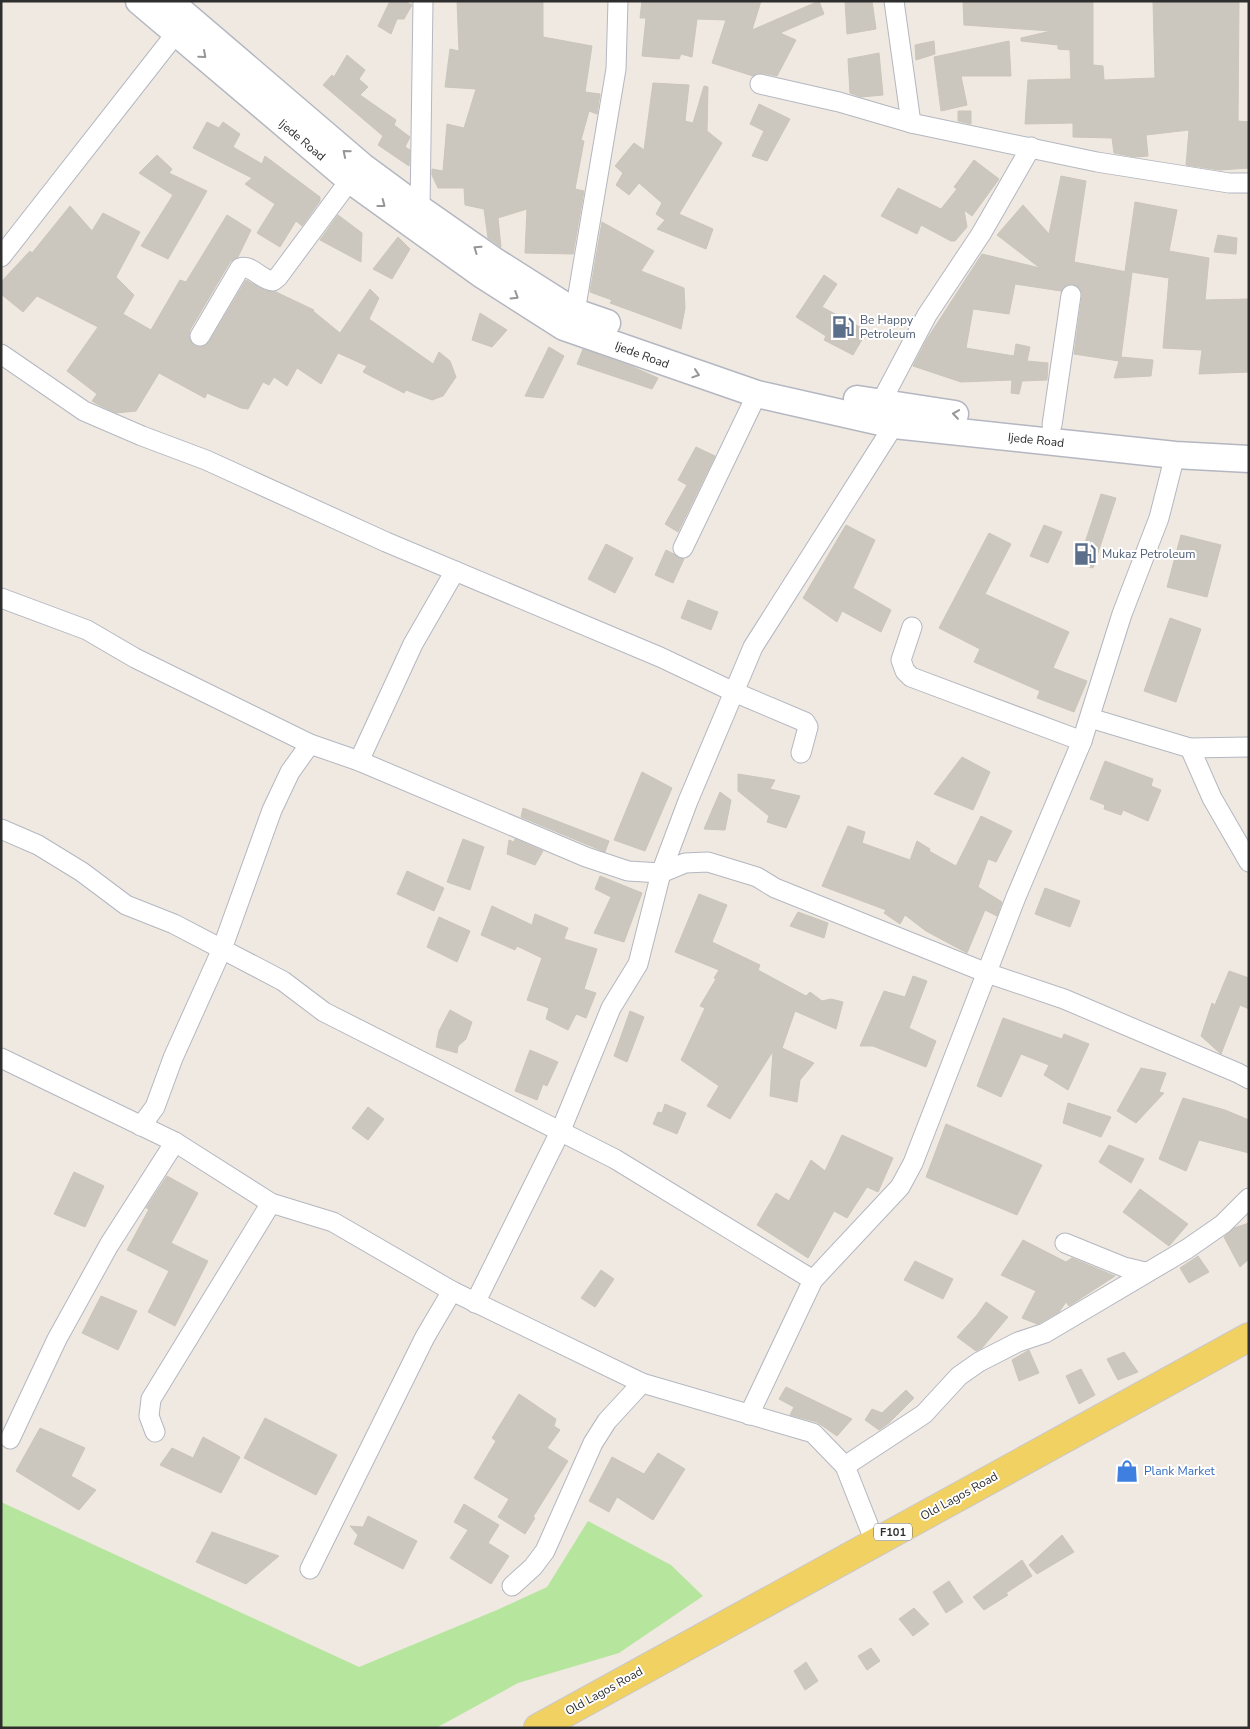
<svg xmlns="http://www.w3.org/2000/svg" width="1250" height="1729" font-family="'Nunito Sans',sans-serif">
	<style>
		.green { fill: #b6e59e }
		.building { fill: #cbc7bf; stroke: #cbc5ba }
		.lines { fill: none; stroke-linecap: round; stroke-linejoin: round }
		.minor-casing { stroke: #b4b7c1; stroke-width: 21 }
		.secondary-casing { stroke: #b4b7c1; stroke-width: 29 }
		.primary-casing { stroke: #c9c9c9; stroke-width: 30 }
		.minor { stroke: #fff; stroke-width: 19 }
		.secondary { stroke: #fff; stroke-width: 26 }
		.primary { stroke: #f2d163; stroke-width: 28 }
		.oneway { stroke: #969696 }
		.labels { text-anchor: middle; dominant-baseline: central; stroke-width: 4; stroke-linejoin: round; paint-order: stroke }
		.shield { fill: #fff; stroke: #6d6d6d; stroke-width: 1 }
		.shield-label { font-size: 11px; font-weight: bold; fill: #2e2e2e }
		.street-label { font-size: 12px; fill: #2e2e2e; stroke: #fff }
		.service-label { font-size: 12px; fill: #4e5e75; stroke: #fff; text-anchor: start }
		.shop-label { font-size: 12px; fill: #366cbe; stroke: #fff; text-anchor: start }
	</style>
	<rect width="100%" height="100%" fill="#efe9e1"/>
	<polygon class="green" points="1,1502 359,1667 497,1610 547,1587 588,1521 671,1565 703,1596 619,1653 518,1683 436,1728 1,1728"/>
	<g class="building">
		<polygon points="390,1 404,1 412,5 404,19 397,19 391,34 378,26"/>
		<polygon points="457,1 543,1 543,37 592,46 585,92 600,94 597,114 589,111 581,140 584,141 575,189 584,191 573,254 525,253 527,209 498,218 501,247 488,238 484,209 465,205 464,188 438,188 432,175 432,169 443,171 447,124 464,128 476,89 445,87 450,49 459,51"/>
		<polygon points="642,1 761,1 752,30 819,1 824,14 780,33 796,40 777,76 762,73 753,76 712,63 726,20 697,19 692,57 681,54 679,59 642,56 646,18 640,18"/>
		<polygon points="845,1 872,1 876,29 847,34"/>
		<polygon points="963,1 1093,1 1093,65 1103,66 1104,80 1155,78 1153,1 1239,1 1238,121 1249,122 1249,168 1220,170 1186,165 1189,130 1146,135 1148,156 1135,157 1114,153 1112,138 1073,137 1073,123 1025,124 1028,80 1071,79 1070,50 1058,49 1058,45 1021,41 1021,38 1051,31 964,25"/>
		<polygon points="934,41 935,54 916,60 915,45"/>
		<polygon points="1009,41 1011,76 961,76 967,105 941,111 934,57"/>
		<polygon points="879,53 883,95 861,97 850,93 848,59"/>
		<polygon points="347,55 365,70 359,79 368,87 360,95 396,120 394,125 410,137 405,147 410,150 409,166 378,145 383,136 323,85 332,75 334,77"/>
		<polygon points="653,83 689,85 685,121 693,123 704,86 708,87 707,131 722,143 679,214 713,229 706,249 657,229 665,220 656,214 662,203 639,183 629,195 616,185 623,173 615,166 634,143 644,150"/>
		<polygon points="759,104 790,119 767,161 752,156 764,131 750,124"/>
		<polygon points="958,111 971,111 971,124 958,121"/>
		<polygon points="207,122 219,128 223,122 240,134 233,147 262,164 265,156 320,197 320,201 302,226 296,221 280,247 257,233 275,204 245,184 252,178 193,148"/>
		<polygon points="157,155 172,169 169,173 207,191 168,259 141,246 173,195 139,173"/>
		<polygon points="974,160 999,179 972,216 964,210 967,227 955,241 951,241 921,225 917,234 881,216 898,188 941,209 957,189 954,187"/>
		<polygon points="1061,176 1086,181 1074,262 1132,273 1121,357 1153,360 1151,376 1114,378 1119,361 1074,354 1082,296 1078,287 1072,284 1066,285 1061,291 1015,284 1009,314 973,309 966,348 1014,356 1016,344 1030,347 1027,361 1048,363 1047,380 1022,381 1019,394 1011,393 1012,380 961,382 913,366 927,339 982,254 1040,268 997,235 1023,205 1049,234"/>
		<polygon points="1135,202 1177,210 1169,251 1209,258 1205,300 1249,299 1249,372 1199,374 1202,350 1163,348 1169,278 1125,271"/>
		<polygon points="70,206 92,231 103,213 140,232 116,277 134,295 123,314 151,330 180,280 186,282 227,215 251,230 238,257 230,262 190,330 189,336 194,345 200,347 209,342 246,280 264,290 276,292 314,310 313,311 340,333 370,289 379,298 369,319 433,364 439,352 450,361 456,377 443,396 432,400 406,390 404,393 363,372 367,366 338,353 321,384 297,368 287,386 274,377 269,385 263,382 248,409 241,408 207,393 205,398 159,373 136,411 116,413 99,405 92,401 97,394 67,371 98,327 37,296 23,312 1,294 1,282 30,251 32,253"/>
		<polygon points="338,215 362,233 361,262 320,240"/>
		<polygon points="602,222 654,251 641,271 684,288 685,308 681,329 610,303 612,300 590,292"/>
		<polygon points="1218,235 1237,238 1236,254 1214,252"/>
		<polygon points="398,237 410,249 392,279 373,269"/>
		<polygon points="824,275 837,284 822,307 867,331 853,355 824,340 826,336 796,317"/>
		<polygon points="480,313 507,330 492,347 472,340"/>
		<polygon points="549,347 564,356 543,398 525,396"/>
		<polygon points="583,349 633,367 658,378 652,389 577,364"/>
		<polygon points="696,447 715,456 678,532 665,524 687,485 678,480"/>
		<polygon points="1101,494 1116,498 1093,568 1078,564"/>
		<polygon points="846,525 875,540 853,588 891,610 881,632 842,611 837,622 803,598"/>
		<polygon points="1044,525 1062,532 1048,563 1030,556"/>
		<polygon points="989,533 1011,544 985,594 1069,632 1053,668 1087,681 1074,712 1037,698 1040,691 974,662 980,649 939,628"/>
		<polygon points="1181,535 1221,545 1207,597 1167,587"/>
		<polygon points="606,544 633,558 615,593 588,579"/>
		<polygon points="666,550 684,559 673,583 655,575"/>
		<polygon points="688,600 718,612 711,630 681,618"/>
		<polygon points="1170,618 1201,629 1176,702 1144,691"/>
		<polygon points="962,757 990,772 973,810 934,794"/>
		<polygon points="1105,761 1153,779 1151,786 1161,790 1148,821 1123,810 1121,815 1104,809 1105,805 1090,799"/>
		<polygon points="642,772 672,788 645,851 614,840"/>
		<polygon points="738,774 775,780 770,789 800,796 786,828 767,822 769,816 738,791"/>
		<polygon points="720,792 731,800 725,830 704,829"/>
		<polygon points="523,808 609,841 605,852 521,817"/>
		<polygon points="981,816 1012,831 996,862 988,859 978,887 1002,902 997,916 985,910 967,953 926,931 905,915 900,924 884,913 886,910 822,886 848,826 865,832 862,843 910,860 917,841 930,849 929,851 956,866"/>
		<polygon points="463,839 484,847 470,890 447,882"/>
		<polygon points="515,839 543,851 535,865 507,854 509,840 514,842"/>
		<polygon points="407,871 444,888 434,911 397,894"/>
		<polygon points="600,876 642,893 624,942 594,933 611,897 595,889"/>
		<polygon points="1045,888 1080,901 1070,927 1035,914"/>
		<polygon points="699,894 727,905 712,942 760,965 758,970 806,996 810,992 822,1001 831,999 843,1002 836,1029 795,1011 782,1048 814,1063 800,1080 797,1102 770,1096 773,1051 730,1119 707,1106 719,1086 681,1060 705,1008 700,1006 716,979 714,978 719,970 675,952"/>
		<polygon points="492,906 532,925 535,914 568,928 564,939 597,949 584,989 596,993 586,1018 576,1014 568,1030 546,1019 549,1008 527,1000 542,958 517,946 515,950 481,935"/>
		<polygon points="798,912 828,923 824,938 790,926"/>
		<polygon points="439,917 470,931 457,962 427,947"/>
		<polygon points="1229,971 1249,978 1249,1009 1240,1005 1221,1054 1201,1036 1212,1003 1215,1005"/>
		<polygon points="913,976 927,981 909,1028 936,1041 926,1067 873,1046 860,1046 884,991 905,997"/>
		<polygon points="450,1010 472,1022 466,1039 458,1046 457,1053 436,1047 439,1031"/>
		<polygon points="630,1011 644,1017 627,1062 614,1056"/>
		<polygon points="1003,1018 1062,1039 1064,1034 1089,1044 1068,1090 1044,1075 1049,1065 1021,1054 1001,1097 977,1086"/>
		<polygon points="530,1050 558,1062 547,1086 543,1084 537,1100 515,1091"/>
		<polygon points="1141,1068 1166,1073 1159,1092 1164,1093 1136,1123 1117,1111"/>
		<polygon points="1183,1098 1225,1110 1249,1120 1249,1153 1199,1140 1186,1171 1159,1159"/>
		<polygon points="1068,1103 1111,1117 1101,1137 1063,1123"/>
		<polygon points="665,1104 686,1113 677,1134 653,1124 658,1112 662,1113"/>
		<polygon points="368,1107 384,1119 368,1140 352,1128"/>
		<polygon points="946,1124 1042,1165 1017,1215 926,1177"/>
		<polygon points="842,1135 893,1158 878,1192 867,1187 847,1218 834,1211 808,1258 757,1225 776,1193 789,1201 811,1160 825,1171"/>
		<polygon points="1109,1145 1144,1159 1131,1183 1099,1162"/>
		<polygon points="74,1172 104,1186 85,1227 54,1214"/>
		<polygon points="167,1176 198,1193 171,1243 208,1261 175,1326 148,1312 169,1271 127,1250 149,1209 146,1208"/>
		<polygon points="1140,1189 1188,1224 1169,1246 1123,1212"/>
		<polygon points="1249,1223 1249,1259 1240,1267 1224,1237 1234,1228"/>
		<polygon points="1023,1240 1066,1262 1072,1258 1115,1276 1069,1306 1066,1302 1059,1312 1040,1323 1037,1324 1022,1318 1036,1291 1001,1275"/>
		<polygon points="1198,1256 1209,1272 1189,1283 1180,1268"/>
		<polygon points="915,1261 953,1279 943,1299 904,1280"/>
		<polygon points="601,1270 614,1279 595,1307 581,1298"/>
		<polygon points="101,1296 137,1311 118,1350 82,1333"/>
		<polygon points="986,1302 1008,1317 982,1348 976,1351 957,1337 977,1315"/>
		<polygon points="1029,1350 1039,1373 1019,1381 1012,1360"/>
		<polygon points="1124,1352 1138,1372 1118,1380 1107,1359"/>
		<polygon points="1081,1369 1095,1395 1079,1404 1066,1376"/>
		<polygon points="786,1387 852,1419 837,1436 817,1422 790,1415 794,1407 779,1399"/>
		<polygon points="906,1390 914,1398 889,1423 879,1430 865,1420 872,1409 882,1413"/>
		<polygon points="519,1394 556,1419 554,1426 560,1430 547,1448 568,1461 533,1517 535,1518 525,1534 498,1517 509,1499 474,1478 496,1441 492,1438"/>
		<polygon points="265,1418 337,1455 316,1495 244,1458"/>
		<polygon points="40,1428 85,1448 71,1476 96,1490 79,1510 16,1471"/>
		<polygon points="203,1437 240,1457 221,1493 160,1465 172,1448 193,1458"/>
		<polygon points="658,1453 685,1469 653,1520 617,1497 609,1512 589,1501 612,1457 644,1474"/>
		<polygon points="464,1504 499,1525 488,1543 509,1556 491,1584 450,1558 468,1530 454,1522"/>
		<polygon points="368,1516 417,1541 403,1569 354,1544 358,1535 350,1526 363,1527"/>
		<polygon points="212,1532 279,1556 246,1584 196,1562"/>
		<polygon points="1062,1535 1074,1552 1037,1574 1029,1565"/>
		<polygon points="1022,1560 1032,1576 1006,1593 1008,1595 984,1610 973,1597"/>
		<polygon points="949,1581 963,1602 946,1613 933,1592"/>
		<polygon points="914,1608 929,1624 913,1636 899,1619"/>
		<polygon points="871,1648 880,1661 867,1670 858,1656"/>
		<polygon points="806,1662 818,1681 805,1690 794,1671"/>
	</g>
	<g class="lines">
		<defs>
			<g id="minor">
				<polyline points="894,1 911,123"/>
				<polyline points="760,84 839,102 911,123 1097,162 1229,183 1249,183"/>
				<polyline points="420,209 423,1"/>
				<polyline points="1,257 177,32"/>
				<polyline points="575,312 616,69 618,1"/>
				<path d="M200 336 240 268C252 264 260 280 273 281L278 277 350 180"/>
				<polyline points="1,354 84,411 142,436 206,460 386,542 660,657 734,692 805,722 808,727 801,753"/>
				<polyline points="880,404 927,315 981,234 1031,147"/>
				<polyline points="1052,425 1071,295"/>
				<polyline points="683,548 757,394"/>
				<polyline points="1,598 87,630 135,658 310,744 359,761 586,857 628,871 661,873 685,863 708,862 757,877 775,888 987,973 1064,999 1238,1073 1249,1079"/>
				<polyline points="912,627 901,660 905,671 911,677 1082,741"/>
				<polyline points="1090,718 1190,748 1249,747"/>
				<polyline points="1190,748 1212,798 1249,862"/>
				<polyline points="359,761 413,644 455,571"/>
				<polyline points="1,829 38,845 82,872 126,905 174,924 283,981 324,1012 615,1159 813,1280"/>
				<polyline points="1,1058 175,1142 271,1203 333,1222 452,1291 642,1383 813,1433 845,1466 875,1542"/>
				<polyline points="141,1126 155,1107 173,1058 222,949 272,810 290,772 310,744"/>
				<polyline points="1065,1243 1124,1267 1145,1272"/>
				<polyline points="475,1303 561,1130 611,1008 638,964 661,873 688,801 753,647 894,425"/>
				<polyline points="749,1415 813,1280 900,1187 913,1163 1016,897 1082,741 1122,614 1159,518 1175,455"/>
				<polyline points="155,1432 149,1416 151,1399 271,1203"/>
				<polyline points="10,1439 57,1339 109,1245 175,1142"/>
				<polyline points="845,1466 924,1414 959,1376 979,1362 1018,1342 1045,1333 1187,1249 1223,1224 1249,1198"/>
				<polyline points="310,1569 425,1337 452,1291"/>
				<polyline points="512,1586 533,1567 545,1551 593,1443 607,1421 642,1383"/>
			</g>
			<g id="secondary">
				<polyline points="139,1 350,180 481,274 564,327 757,394 894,425 1175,455 1249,459"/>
				<polyline points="169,1 363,167 420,209 493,260 575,312 607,323"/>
				<polyline points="857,399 955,414"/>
			</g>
			<polyline id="primary" points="538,1728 1249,1337"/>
		</defs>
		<use href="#minor" class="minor-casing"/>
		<use href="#secondary" class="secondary-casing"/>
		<use href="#primary" class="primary-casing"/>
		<use href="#minor" class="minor"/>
		<use href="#secondary" class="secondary"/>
		<use href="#primary" class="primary"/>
	</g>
	<defs><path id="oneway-chevron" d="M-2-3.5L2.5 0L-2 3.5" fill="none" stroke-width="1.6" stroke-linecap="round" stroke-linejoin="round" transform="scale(1.25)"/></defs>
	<g class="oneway">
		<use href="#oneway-chevron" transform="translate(203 55) rotate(41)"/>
		<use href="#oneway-chevron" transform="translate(346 153) rotate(-140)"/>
		<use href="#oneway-chevron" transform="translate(382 204) rotate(37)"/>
		<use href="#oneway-chevron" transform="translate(477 249) rotate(-145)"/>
		<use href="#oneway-chevron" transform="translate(515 296) rotate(32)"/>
		<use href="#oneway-chevron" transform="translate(696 374) rotate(18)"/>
		<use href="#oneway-chevron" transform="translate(956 414) rotate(-172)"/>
	</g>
	<defs>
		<symbol id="fuel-bare" viewBox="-9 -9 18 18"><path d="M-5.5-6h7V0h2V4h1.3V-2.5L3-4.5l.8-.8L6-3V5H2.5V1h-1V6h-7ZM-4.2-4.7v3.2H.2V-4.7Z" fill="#5c6f8a" stroke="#fff" stroke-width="2.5" paint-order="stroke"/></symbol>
		<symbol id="shop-bare" viewBox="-9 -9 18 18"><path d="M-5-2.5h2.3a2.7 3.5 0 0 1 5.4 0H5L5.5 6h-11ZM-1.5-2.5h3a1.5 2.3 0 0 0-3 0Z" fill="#3f7fe0" stroke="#fff" stroke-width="2.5" paint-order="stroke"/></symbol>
	</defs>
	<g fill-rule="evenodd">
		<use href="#fuel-bare" x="827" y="311" width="32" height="32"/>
		<use href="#fuel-bare" x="1069" y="538" width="32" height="32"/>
		<use href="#shop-bare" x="1111" y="1455" width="32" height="32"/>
	</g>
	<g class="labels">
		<rect class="shield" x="874" y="1523.5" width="38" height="17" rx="4"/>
		<g class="shield-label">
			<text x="893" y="1532">F101</text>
		</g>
		<g class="street-label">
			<text transform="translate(302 140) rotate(40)">Ijede Road</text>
			<text transform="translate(642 355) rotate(20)">Ijede Road</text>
			<text transform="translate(1036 440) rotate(6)">Ijede Road</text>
			<text transform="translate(959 1496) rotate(-29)">Old Lagos Road</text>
			<text transform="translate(604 1691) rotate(-29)">Old Lagos Road</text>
		</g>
		<g class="service-label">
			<text x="860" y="320">Be Happy<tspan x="860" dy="14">Petroleum</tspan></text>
			<text x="1102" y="554">Mukaz Petroleum</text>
		</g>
		<g class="shop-label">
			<text x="1144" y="1471">Plank Market</text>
		</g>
	</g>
	<rect width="1250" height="1729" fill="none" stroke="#2e2e2e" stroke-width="5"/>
</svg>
